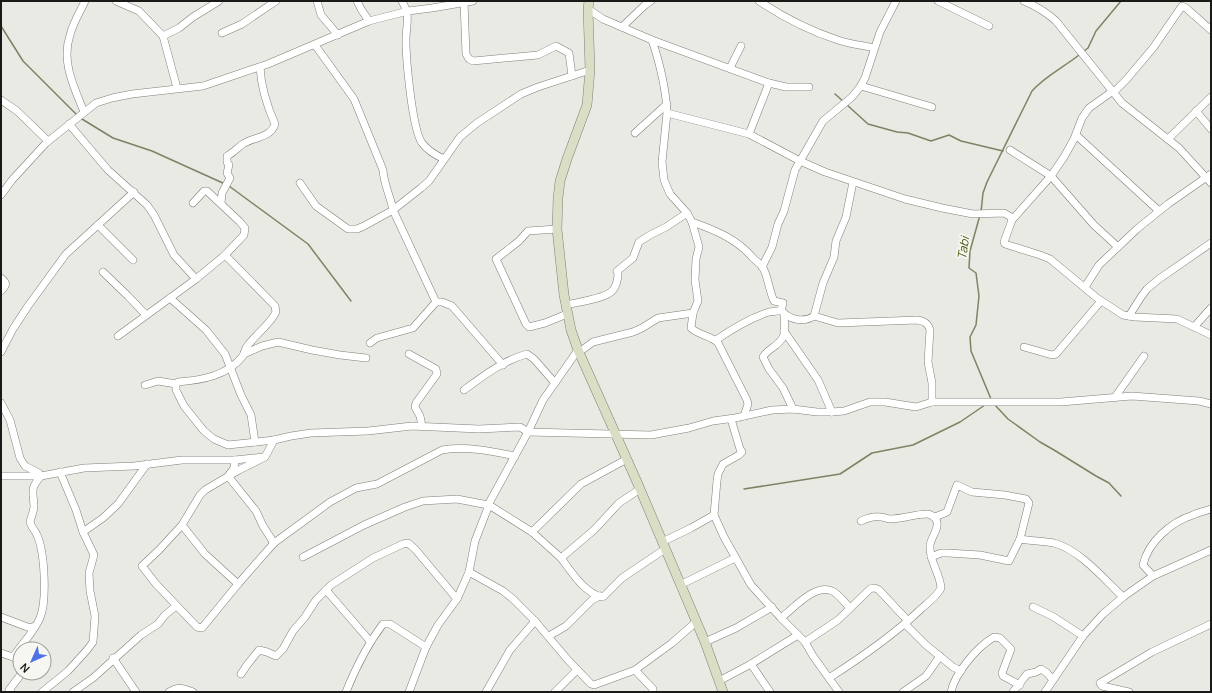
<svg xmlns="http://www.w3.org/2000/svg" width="1212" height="693" font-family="Manrope,sans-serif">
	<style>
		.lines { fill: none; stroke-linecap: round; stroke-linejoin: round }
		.stream { stroke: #7c8463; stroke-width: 1.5 }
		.street-casing { stroke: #7e7f79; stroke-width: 8 }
		.secondary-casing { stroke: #7e7f79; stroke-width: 10 }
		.street { stroke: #fff; stroke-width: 7 }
		.secondary { stroke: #dadec5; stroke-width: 9 }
		.labels { text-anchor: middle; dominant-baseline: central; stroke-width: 4; stroke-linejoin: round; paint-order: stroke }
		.water-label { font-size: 12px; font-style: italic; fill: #4e5912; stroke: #f6f7f0 }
	</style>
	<rect width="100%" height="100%" fill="#e8eae3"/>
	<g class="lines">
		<g class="stream">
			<polyline points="1,26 23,61 77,115"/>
			<polyline points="1084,51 1088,48 1096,31 1121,1"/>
			<polyline points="835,94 844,102"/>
			<polyline points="846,104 868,124 897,132 908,133 931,141 949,135 961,141 1003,151"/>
			<polyline points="82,119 113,138 152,151 225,184"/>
			<polyline points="229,186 308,244 351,301"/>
			<path d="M981 212 983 193 987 182 1032 91C1045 76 1064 67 1079 55"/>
			<polyline points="980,215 970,251 969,268 976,273 979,296 976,325 970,337 971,351 991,399"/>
			<polyline points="994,404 1008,419 1040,442 1054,450 1096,476 1109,483 1121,496"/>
			<polyline points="744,489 840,474 872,453 913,445 960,422 985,405"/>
		</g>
		<defs>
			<g id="street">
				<polyline points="116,1 139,11 163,36"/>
				<polyline points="317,1 321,15 338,35"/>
				<polyline points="357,1 361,9 369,21"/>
				<path d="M402 1C411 16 406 24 406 40 406 58 412 129 422 143 428 151 435 155 444 159"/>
				<path d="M759 1C783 17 810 31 838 40 849 44 862 45 874 48"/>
				<polyline points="938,1 989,26"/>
				<path d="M1024 1C1036 6 1046 12 1056 21L1122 103 1179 148 1211 183"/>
				<polyline points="464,2 466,54 469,59 473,61 538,55 556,46 569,53 572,76"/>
				<path d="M588 9 603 19 652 40C660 64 666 88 667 113L749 134 800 161 825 172 905 199 942 208 973 214 1004 213 1011 217 1012 220 1004 242 1005 244 1040 255 1050 259 1097 298 1123 315 1135 317 1177 319 1211 335"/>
				<polyline points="622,27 645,5 651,1"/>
				<polyline points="222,33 242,24 276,1"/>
				<polyline points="652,40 769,83 749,134"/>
				<polyline points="730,68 741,46"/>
				<polyline points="769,83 786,87 809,87"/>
				<polyline points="861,86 932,107"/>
				<polyline points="177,88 163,36 179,28 193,17 219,1"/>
				<polyline points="1114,92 1126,80 1153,48 1182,6 1186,8 1211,30"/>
				<polyline points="1,100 17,111 48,141"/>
				<polyline points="1196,111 1211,129"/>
				<path d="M84 112C74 87 61 62 70 35 73 23 80 12 85 1"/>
				<path d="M667 113 662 162 664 180 670 194 687 213 692 222 699 247 696 259 695 280 698 301 693 313 691 328C700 336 712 336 718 343L747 400 748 404 744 416"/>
				<polyline points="69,124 108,170 147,205 154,215 174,255 196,279"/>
				<polyline points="635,133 667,104"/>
				<polyline points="1076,135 1159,211"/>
				<polyline points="1168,139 1211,97"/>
				<polyline points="1010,150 1051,176 1094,225 1118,247"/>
				<path d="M300 183 316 206 348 229H357L364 226 393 210C390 195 384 185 383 170L354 99 315 45"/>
				<polyline points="1,195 12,180 46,143 96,103 112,98 132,94 203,86 268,64 369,21 408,11 432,8 473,1"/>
				<path d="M221 203 222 193 230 178 227 173 229 165 227 162V156C233 153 237 148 243 144 253 137 271 138 275 124 267 106 261 87 260 67"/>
				<polyline points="1012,220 1051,176 1064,157 1074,139 1082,118 1089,108 1113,91"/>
				<path d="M692 222C715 230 737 239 753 258 756 261 759 263 762 266 768 275 769 291 774 301L783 303 781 310C777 312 773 311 769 312 750 318 732 329 716 340"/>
				<polyline points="98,225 133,260"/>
				<polyline points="557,229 528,231 519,241 496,259 526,324 529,327 545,323 567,314"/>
				<polyline points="762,267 772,247 778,224 784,211 795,170 823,121 852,97 860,87 865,78 880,32 896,1"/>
				<polyline points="103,272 128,296 146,315"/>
				<path d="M1 278C8 283 6 286 1 291"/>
				<polyline points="1085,287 1099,265 1137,229 1168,204 1211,174"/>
				<polyline points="170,298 206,330 225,354 241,395 251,415 255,442"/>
				<path d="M566 305C577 302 606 299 613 290 617 285 618 278 618 272L617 271 633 258 639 242 650 235 666 227 687 213"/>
				<path d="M781 310C789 320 804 323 814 316L823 283 834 257 836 241 846 217 853 182"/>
				<path d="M784 314C784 321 786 330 783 337 779 346 767 349 763 357L769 369 783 388 793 409"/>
				<path d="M814 316 838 323 917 320C924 321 928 323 930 330L928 362 932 383V402"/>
				<polyline points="1129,316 1141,297 1147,289 1159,279 1211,243"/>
				<polyline points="1194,327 1211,308"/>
				<polyline points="784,331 818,380 832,412"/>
				<polyline points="118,336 196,279 225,255 244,235 245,228 239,221 207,191 204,191 193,203"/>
				<polyline points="370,343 377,338 413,328 436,302"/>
				<polyline points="1024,347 1052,355 1056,354 1101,301"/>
				<polyline points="1,352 13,329 28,306 66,254 134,192"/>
				<polyline points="244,354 262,346 278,342 312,350 340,355 366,358"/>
				<polyline points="409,354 436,369 437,374 416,403 415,407 420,416 422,426"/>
				<polyline points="503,365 452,306 442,302 436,302 393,210 421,188 429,181 460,137 477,123 521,94 538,87 590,70"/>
				<polyline points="176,384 176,390 184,406 204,431 214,439 228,445 274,440 291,436 311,433 368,431 412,426 479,429 520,427 528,432 651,435 689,428 713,421 735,418 772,410 793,409 817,412 832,412 844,411 870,402 885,402 916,407 932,402 1061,402 1132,396 1199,401 1211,404"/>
				<path d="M145 385 158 381 176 384 178 382C202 380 227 376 243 356 245 352 245 348 248 345 256 335 266 327 273 317L276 312 275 306 225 255"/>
				<path d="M464 390C483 376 504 360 527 354L534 359 555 383"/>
				<polyline points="1115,397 1144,356"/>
				<polyline points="1,403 10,420 20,458 25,466 39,473 41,476 84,468 134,466 182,460 235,460 264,457"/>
				<polyline points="731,419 740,449 742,452 739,455 723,464 718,474 717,481 714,515 724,537 751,585 781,618 805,642 813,656 839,692"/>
				<polyline points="235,460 234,468 228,476 256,511 263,526 272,540 273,544"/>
				<polyline points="60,472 76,510 83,532"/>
				<path d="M1 476H41C30 489 33 490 34 506 34 511 31 517 30 522 31 527 35 530 37 535 45 553 47 601 40 618 34 632 21 645 13 657L1 653"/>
				<path d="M640 489 619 503 594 530 561 558C571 571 584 593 602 597L604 596 622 578 665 549"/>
				<polyline points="489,505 532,532 561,558"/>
				<polyline points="182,525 205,554 238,584 202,628 197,627 156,584 142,566 159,550 182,525 200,495 205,490 239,470 265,457 274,440"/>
				<polyline points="532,532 581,484 627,459"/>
				<path d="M1020 539C1031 541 1043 541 1054 543 1080 550 1104 579 1123 597"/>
				<polyline points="662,542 691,528 714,515"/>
				<polyline points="303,557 364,525 405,507 423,501 457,499 488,505"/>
				<polyline points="931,557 941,553 948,553 980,555 1009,561 1020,539 1029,503 1026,499 1005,495 972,492 957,485 947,512 935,517"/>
				<polyline points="469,572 503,591 513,599 535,621 568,660 591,684 594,685 635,670 672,643 696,622"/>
				<path d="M1153 576 1143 565C1148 542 1171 522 1193 515 1199 512 1205 511 1211 509"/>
				<path d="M238 584 274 543 330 502 356 488 377 484 442 450C467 446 491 451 515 456"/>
				<polyline points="680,585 735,558"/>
				<polyline points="326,590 370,641"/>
				<polyline points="1033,607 1052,616 1083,636"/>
				<polyline points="1,617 30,628 35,626"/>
				<path d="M781 618C794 608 817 581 834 592 840 596 845 603 850 608"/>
				<polyline points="905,624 926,645 953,667 961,671"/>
				<polyline points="549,636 566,626 592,600 600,596"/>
				<polyline points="705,642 736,628 772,607"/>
				<path d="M805 642 838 620 870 589C874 587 875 588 879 590L908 621"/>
				<polyline points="13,657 19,662 20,665"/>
				<polyline points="113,658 136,692"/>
				<polyline points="751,664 770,692"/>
				<polyline points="635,670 653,689 653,692"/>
				<polyline points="241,674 247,665 259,650 267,652 276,656 283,649 293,631 305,617 316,600 331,585 373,558 403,544 408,543 415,549 457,599"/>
				<path d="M829 678C862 657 894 635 922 608 929 602 938 595 941 588 940 573 929 561 930 546 930 538 942 526 935 518 933 516 930 514 927 514 915 514 903 519 890 519 887 519 884 517 881 517 874 516 867 518 861 521"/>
				<polyline points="719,681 751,664 798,635"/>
				<polyline points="11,692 9,690 22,673"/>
				<polyline points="42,692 68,671 87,650 93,642 95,616 90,591 89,573 94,555 83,532 103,518 118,504 147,464"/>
				<polyline points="73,692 93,678 141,635 158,624 165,615 176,606"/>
				<path d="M169 692C179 686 182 688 193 692"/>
				<path d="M346 692C356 667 367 645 383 624H390L426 647"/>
				<polyline points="409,692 426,647 438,625 457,599 462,588 469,572 475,541 489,505 488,505 528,432 543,400 578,350 582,350 593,342 633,332 642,328 658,318 693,313"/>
				<polyline points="486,692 510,650 535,621"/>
				<polyline points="555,692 577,670"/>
				<polyline points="903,692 926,676 940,656"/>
				<path d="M951 692C955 673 977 647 994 637L1000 638 1011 649 1002 673 1003 676 1020 685"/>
				<polyline points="1013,692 1027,674 1036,672 1041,669 1047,673 1053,680"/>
				<polyline points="1045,692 1083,636 1103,614 1123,597 1153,576 1211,550"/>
				<polyline points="1129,692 1102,686 1100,683 1152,652 1211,624"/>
			</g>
			<polyline id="secondary" points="589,1 588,9 590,70 587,105 567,159 560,181 558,198 557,229 564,295 571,330 578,350 637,482 705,642 723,692"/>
		</defs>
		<use href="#street" class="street-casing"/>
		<use href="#secondary" class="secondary-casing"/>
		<use href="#street" class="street"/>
		<use href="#secondary" class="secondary"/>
	</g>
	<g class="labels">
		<g class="water-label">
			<text transform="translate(963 248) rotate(-81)">Tabi</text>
		</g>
	</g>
	<rect width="1212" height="693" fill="none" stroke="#191a17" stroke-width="4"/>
	<g transform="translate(32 661) rotate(225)"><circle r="19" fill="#f6f7f0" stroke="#9e9f99"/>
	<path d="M0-3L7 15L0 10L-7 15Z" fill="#4f71e5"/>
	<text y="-6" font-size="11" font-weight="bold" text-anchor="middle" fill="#191a17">N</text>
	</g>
</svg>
